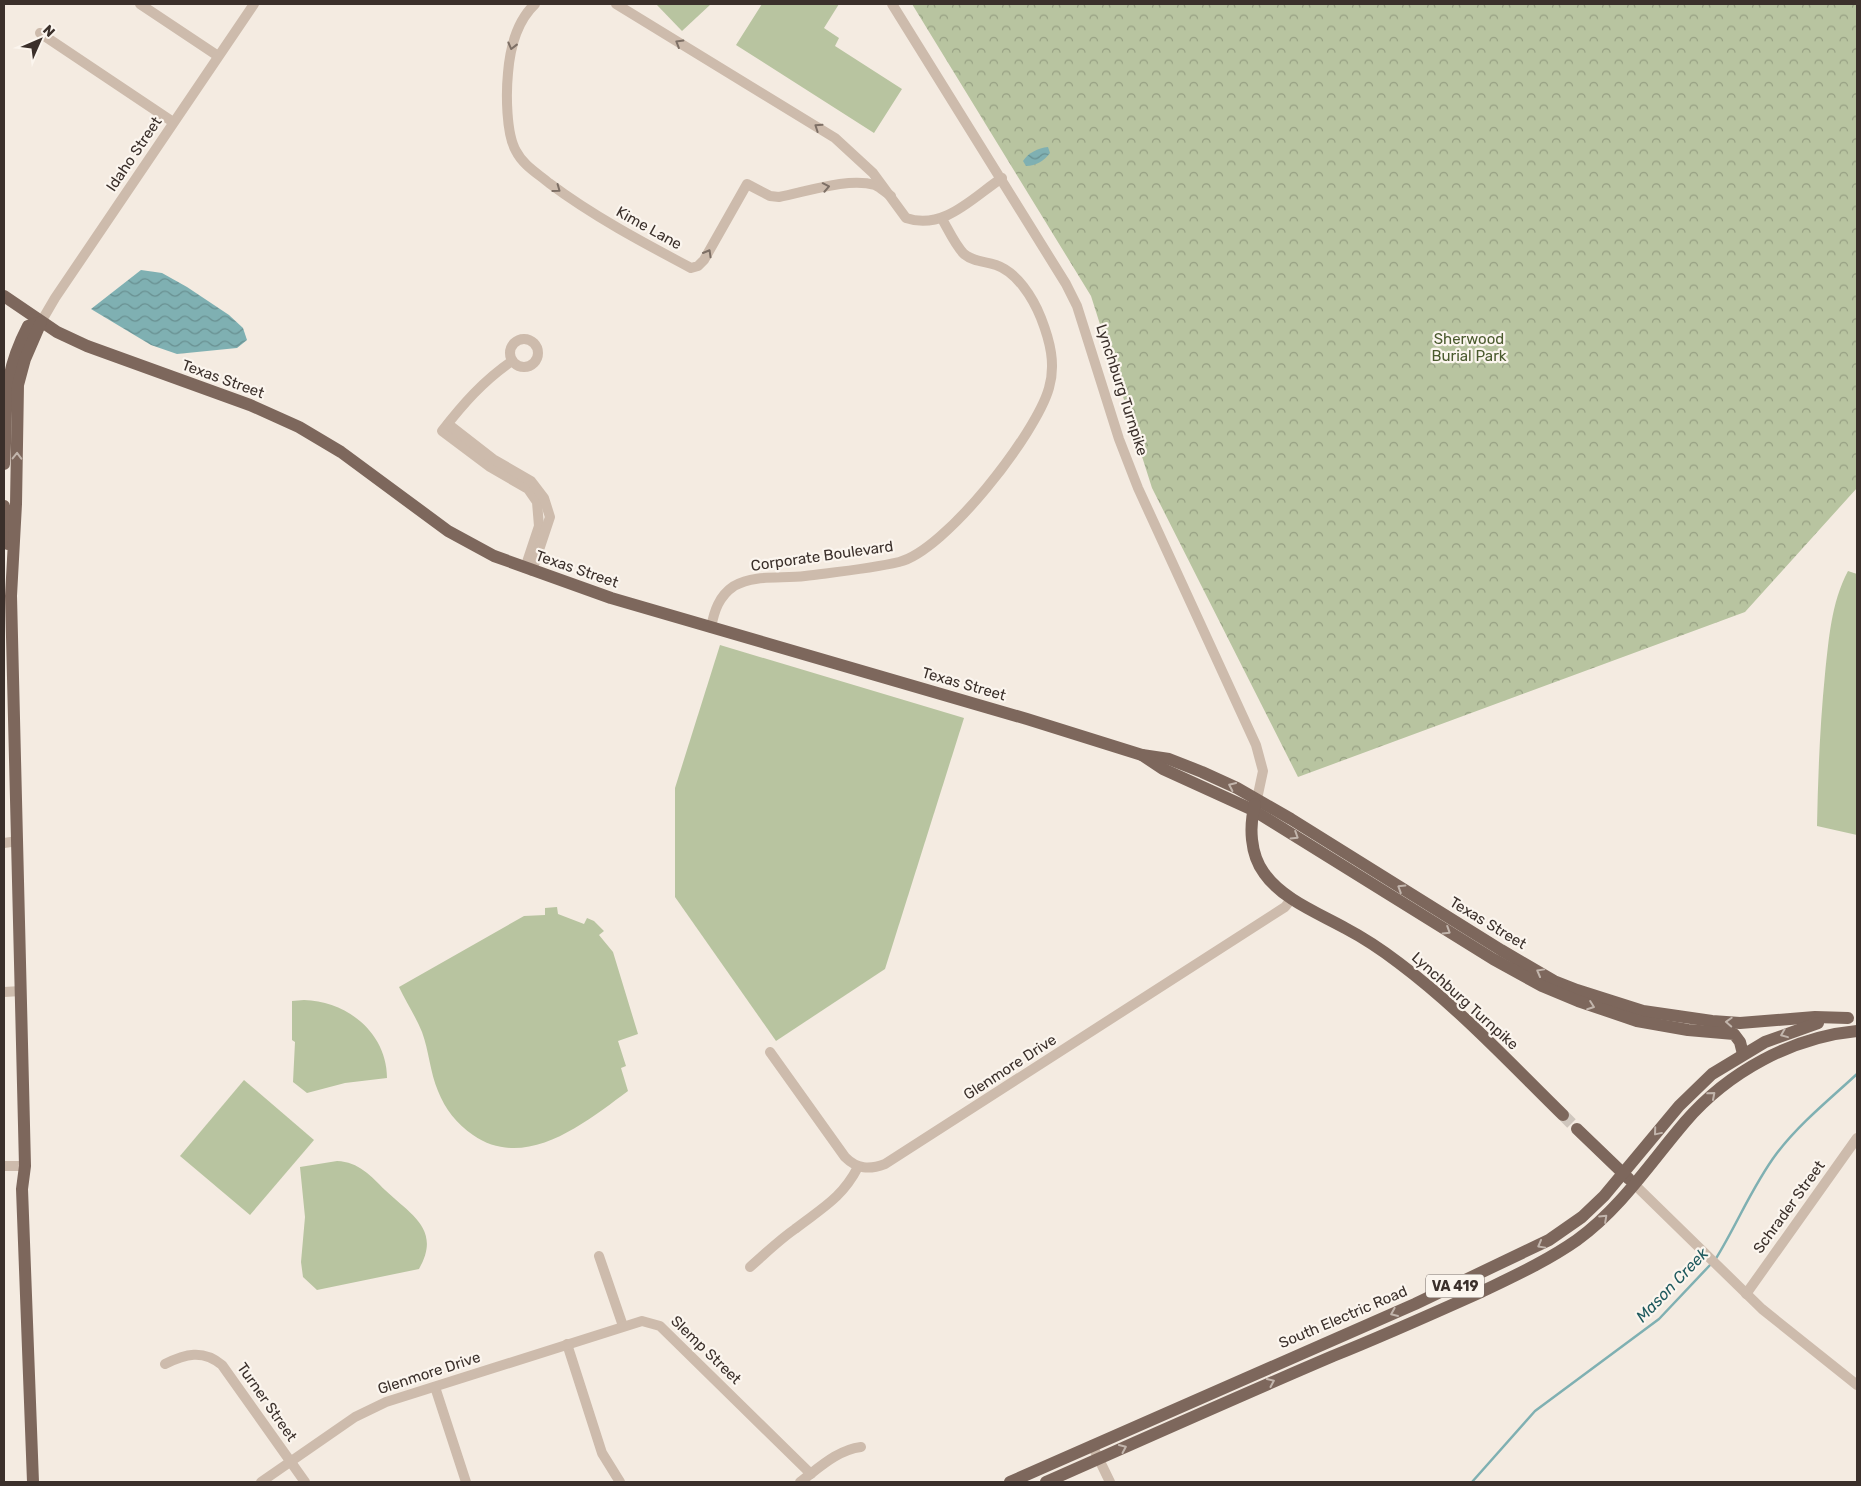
<svg xmlns="http://www.w3.org/2000/svg" width="1861" height="1486" font-family="Rubik,sans-serif">
	<style>
		.grass { fill: #b8c4a0 }
		.park { fill: url(#park-crowns) }
		.water { fill: url(#water-waves) }
		.lines { fill: none; stroke-linecap: round; stroke-linejoin: round }
		.stream { stroke: #7fb0b2; stroke-width: 2.5 }
		.major-tunnel { stroke: #cfc6bd; stroke-width: 12; stroke-dasharray: 12 6; stroke-linecap: butt }
		.minor { stroke: #cdbbac; stroke-width: 10 }
		.major { stroke: #7d675c; stroke-width: 12 }
		.oneway { stroke: #7d6f65 }
		.oneway2 { stroke: #c2b5ac }
		.labels { text-anchor: middle; dominant-baseline: central; stroke-width: 4.5; stroke-linejoin: round; paint-order: stroke }
		.shield { fill: #fbf5ee; stroke: #756b66; stroke-width: 1 }
		.shield-label { font-size: 14px; font-weight: bold; fill: #3b302b }
		.street-label { font-size: 15px; fill: #3b302b; stroke: #fbf5ee }
		.park-label { font-size: 15px; fill: #4a5a2e; stroke: #fbf5ee }
		.water-label { font-size: 16px; font-style: italic; fill: #1f5a5e; stroke: #fbf5ee }
	</style>
	<defs>
		<pattern id="park-crowns" width="20" height="18" patternUnits="userSpaceOnUse" patternTransform="scale(1.25)"><rect width="20" height="18" fill="#b8c4a0"/><path d="M2 6a3 3 0 1 1 6 0M12 15a3 3 0 1 1 6 0" fill="none" stroke="#97a083"/></pattern>
		<pattern id="water-waves" width="16" height="10" patternUnits="userSpaceOnUse" patternTransform="scale(1.25)"><rect width="16" height="10" fill="#7fb0b2"/><path d="M0 5q4-4 8 0t8 0" fill="none" stroke="#699091"/></pattern>
	</defs>
	<rect width="100%" height="100%" fill="#f4ebe1"/>
	<g class="grass">
		<polygon points="656,4 711,4 682,31"/>
		<polygon points="762,4 839,4 824,28 839,38 835,46 902,89 874,133 736,45"/>
		<path d="M1848 571 1857 574V835L1817 826C1818 775 1820 725 1825 674 1829 639 1831 603 1848 571Z"/>
		<polygon points="720,645 964,718 885,969 776,1041 675,897 675,788"/>
		<path d="M557 907 558 914 584 924 587 918 594 921 604 931 599 935 613 952 638 1034 618 1041 626 1066 621 1068 628 1091C586 1122 526 1172 473 1135 457 1124 445 1109 438 1091 430 1072 429 1051 422 1032 416 1017 406 1002 399 987L524 916 545 915V908Z"/>
		<path d="M304 1000C347 1001 387 1033 387 1078L345 1083 307 1093 293 1082 295 1042 292 1040V1001Z"/>
		<polygon points="244,1080 314,1140 250,1215 180,1156"/>
		<path d="M337 1161C359 1162 371 1176 385 1190 410 1214 442 1229 419 1269L317 1290 303 1277 301 1262 305 1217 300 1167Z"/>
	</g>
	<polygon class="park" points="912,4 1857,4 1857,488 1745,612 1298,777 1152,488 1091,296"/>
	<g class="water">
		<path d="M1048 147 1050 153C1045 160 1036 166 1026 166L1023 161C1028 153 1038 148 1048 147Z"/>
		<polygon points="141,270 162,273 187,287 229,315 243,328 247,340 237,348 177,354 151,345 91,309"/>
	</g>
	<g class="lines">
		<g class="stream">
			<path d="M1715 1260C1737 1225 1752 1186 1777 1153 1800 1123 1830 1099 1857 1074"/>
			<polyline points="1472,1482 1535,1411 1659,1319 1711,1264"/>
		</g>
		<polyline class="major-tunnel" points="1563,1115 1577,1129"/>
		<g class="minor">
			<polyline points="140,4 218,56"/>
			<path d="M535 4C516 22 510 48 508 73 506 93 506 134 516 151 523 165 537 173 549 183 593 216 642 242 691 268L698 266 704 260 747 184 770 196 779 197C806 192 848 177 875 185 880 187 886 193 891 196"/>
			<path d="M616 4 835 138 873 173 906 218C944 231 973 197 1002 178"/>
			<polyline points="892,4 1066,284 1077,306 1119,439 1138,488 1256,745 1263,771 1257,799"/>
			<polyline points="40,33 173,122"/>
			<polyline points="41,322 55,298 254,4"/>
			<circle cx="524" cy="353" r="14"/>
			<path d="M512 361C483 381 463 404 442 431L490 467 528 489 537 502 539 526 525 568"/>
			<polyline points="448,424 493,459 531,481 544,498 550,517 532,571"/>
			<path d="M711 628C714 611 719 596 734 586 755 574 782 579 805 576 836 572 869 569 899 562 945 551 1036 434 1049 388 1056 364 1050 341 1041 318 1033 298 1017 272 996 265 984 261 974 262 964 254 955 245 948 229 942 219"/>
			<polyline points="4,843 18,841"/>
			<polyline points="4,992 21,991"/>
			<path d="M770 1052 845 1157C857 1169 869 1170 885 1164L1285 907 1292 898"/>
			<polyline points="4,1166 25,1166"/>
			<polyline points="1634,1184 1762,1309 1857,1385"/>
			<polyline points="599,1256 623,1326"/>
			<path d="M750 1267C765 1254 779 1240 795 1229 822 1208 842 1198 858 1167"/>
			<polyline points="1746,1294 1857,1138"/>
			<polyline points="567,1344 602,1453 620,1482"/>
			<path d="M165 1364C185 1354 203 1349 222 1365L305 1482"/>
			<polyline points="435,1387 466,1482"/>
			<polyline points="1092,1445 1110,1482"/>
			<polyline points="261,1482 355,1417 386,1402 642,1321 660,1326 811,1474"/>
			<path d="M800 1482C819 1468 837 1450 861 1447"/>
		</g>
		<g class="major">
			<polyline points="4,296 57,332 87,346 250,405 299,427 341,452 448,531 494,556 611,598 1027,719 1142,755 1169,759 1202,772 1237,788 1291,819 1501,950 1554,981 1577,990 1643,1011 1712,1021 1740,1023 1815,1017 1848,1018"/>
			<path d="M4 464C8 406 0 380 28 326L41 322"/>
			<polyline points="4,506 8,544"/>
			<polyline points="1142,755 1163,769 1253,810 1493,959 1542,986 1578,1001 1637,1021 1688,1030 1734,1034 1740,1042 1743,1054"/>
			<path d="M1255 804C1249 826 1250 854 1264 873 1282 899 1318 913 1345 928 1364 938 1382 950 1399 963 1459 1008 1510 1063 1563 1115"/>
			<polyline points="1577,1129 1629,1179"/>
			<polyline points="33,1482 22,1189 25,1166 11,596 16,504 18,385 25,359 41,322"/>
			<polyline points="1010,1482 1415,1304 1549,1240 1582,1217 1604,1196 1679,1106 1712,1074 1765,1042 1818,1023"/>
			<path d="M1046 1482C1141 1440 1237 1397 1333 1356 1383 1336 1432 1314 1481 1292 1514 1276 1547 1261 1577 1240 1621 1208 1650 1163 1685 1122 1728 1072 1792 1037 1857 1031"/>
		</g>
	</g>
	<defs><path id="oneway-chevron" d="M-2-3.5L2.5 0L-2 3.5" fill="none" stroke-width="1.6" stroke-linecap="round" stroke-linejoin="round" transform="scale(1.25)"/></defs>
	<g class="oneway">
		<use href="#oneway-chevron" transform="translate(679 43) rotate(-149)"/>
		<use href="#oneway-chevron" transform="translate(512 46) rotate(104)"/>
		<use href="#oneway-chevron" transform="translate(818 127) rotate(-146)"/>
		<use href="#oneway-chevron" transform="translate(826 187) rotate(-11)"/>
		<use href="#oneway-chevron" transform="translate(557 189) rotate(36)"/>
		<use href="#oneway-chevron" transform="translate(708 253) rotate(-60)"/>
	</g>
	<g class="oneway2">
		<use href="#oneway-chevron" transform="translate(17 456) rotate(-89)"/>
		<use href="#oneway-chevron" transform="translate(1232 786) rotate(-155)"/>
		<use href="#oneway-chevron" transform="translate(1295 836) rotate(32)"/>
		<use href="#oneway-chevron" transform="translate(1401 888) rotate(-148)"/>
		<use href="#oneway-chevron" transform="translate(1447 931) rotate(32)"/>
		<use href="#oneway-chevron" transform="translate(1540 972) rotate(-151)"/>
		<use href="#oneway-chevron" transform="translate(1591 1006) rotate(20)"/>
		<use href="#oneway-chevron" transform="translate(1729 1022) rotate(-177)"/>
		<use href="#oneway-chevron" transform="translate(1784 1034) rotate(158)"/>
		<use href="#oneway-chevron" transform="translate(1712 1095) rotate(-41)"/>
		<use href="#oneway-chevron" transform="translate(1657 1132) rotate(130)"/>
		<use href="#oneway-chevron" transform="translate(1604 1218) rotate(-43)"/>
		<use href="#oneway-chevron" transform="translate(1541 1245) rotate(151)"/>
		<use href="#oneway-chevron" transform="translate(1394 1313) rotate(157)"/>
		<use href="#oneway-chevron" transform="translate(1271 1382) rotate(-24)"/>
		<use href="#oneway-chevron" transform="translate(1123 1448) rotate(-24)"/>
	</g>
	<g class="labels">
		<rect class="shield" x="1426" y="1274.5" width="58" height="23" rx="4"/>
		<g class="shield-label">
			<text x="1455" y="1286">VA 419</text>
		</g>
		<g class="street-label">
			<text transform="translate(134 154) rotate(-56)">Idaho Street</text>
			<text transform="translate(649 228) rotate(29)">Kime Lane</text>
			<text transform="translate(223 379) rotate(20)">Texas Street</text>
			<text transform="translate(1122 390) rotate(72)">Lynchburg Turnpike</text>
			<text transform="translate(822 556) rotate(-8)">Corporate Boulevard</text>
			<text transform="translate(577 569) rotate(19)">Texas Street</text>
			<text transform="translate(964 684) rotate(16)">Texas Street</text>
			<text transform="translate(1488 923) rotate(31)">Texas Street</text>
			<text transform="translate(1465 1001) rotate(42)">Lynchburg Turnpike</text>
			<text transform="translate(1010 1067) rotate(-33)">Glenmore Drive</text>
			<text transform="translate(1789 1207) rotate(-54)">Schrader Street</text>
			<text transform="translate(1343 1317) rotate(-23)">South Electric Road</text>
			<text transform="translate(706 1350) rotate(44)">Slemp Street</text>
			<text transform="translate(429 1373) rotate(-18)">Glenmore Drive</text>
			<text transform="translate(267 1402) rotate(55)">Turner Street</text>
		</g>
		<g class="park-label">
			<text x="1469" y="339">Sherwood<tspan x="1469" dy="17">Burial Park</tspan></text>
		</g>
		<g class="water-label">
			<text transform="translate(1672 1285) rotate(-46)">Mason Creek</text>
		</g>
	</g>
	<rect width="1861" height="1486" fill="none" stroke="#3b302b" stroke-width="10"/>
	<g transform="translate(40 40) rotate(45)" stroke="#fbf5ee" stroke-width="4" paint-order="stroke">
	<path d="M0-4L9 19L0 12L-9 19Z" fill="#3b302b"/>
	<text y="-8" font-size="14" font-weight="bold" text-anchor="middle" fill="#3b302b">N</text>
	</g>
</svg>
